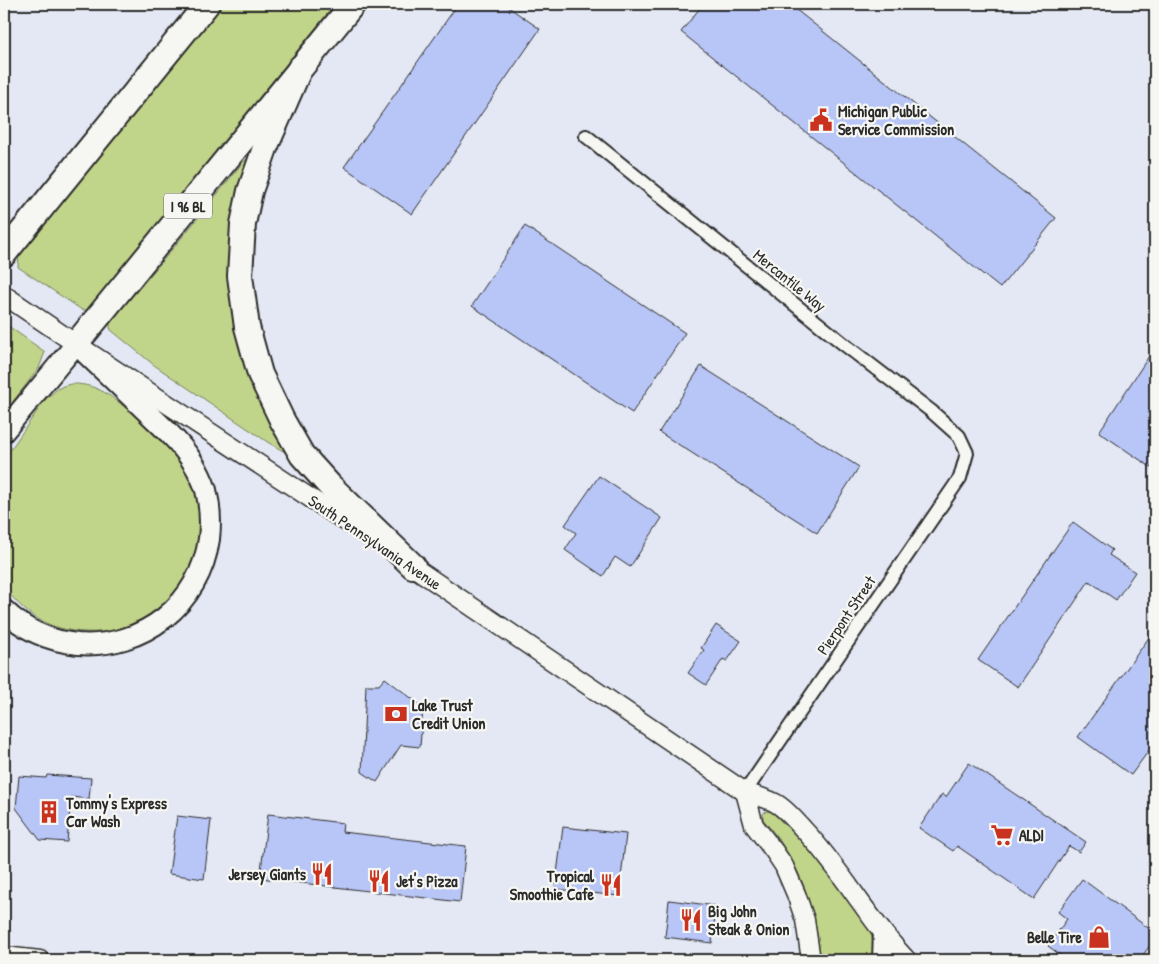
<svg xmlns="http://www.w3.org/2000/svg" width="1159" height="964" font-family="'Patrick Hand',sans-serif">
	<style>
		.green { fill: #c1d58a; stroke: #76805a }
		.building { fill: #b8c6f7; stroke: #2b2b2b }
		.lines { fill: none; stroke-linecap: round; stroke-linejoin: round }
		.minor-casing { stroke: #2b2b2b; stroke-width: 16 }
		.tertiary-casing { stroke: #2b2b2b; stroke-width: 20 }
		.secondary-casing { stroke: #2b2b2b; stroke-width: 21 }
		.primary-casing { stroke: #2b2b2b; stroke-width: 24 }
		.motorway-casing { stroke: #2b2b2b; stroke-width: 28 }
		.minor { stroke: #f6f6f2; stroke-width: 12 }
		.tertiary { stroke: #f6f6f2; stroke-width: 16 }
		.secondary { stroke: #f6f6f2; stroke-width: 18 }
		.primary { stroke: #f6f6f2; stroke-width: 20 }
		.motorway { stroke: #f6f6f2; stroke-width: 24 }
		.labels { text-anchor: middle; dominant-baseline: central; stroke-width: 4.5; stroke-linejoin: round; paint-order: stroke }
		.shield { fill: #f6f6f2; stroke: #686867; stroke-width: 1 }
		.shield-label { font-size: 15px; font-weight: bold; fill: #2b2b2b }
		.poi-label { font-size: 16px; font-weight: bold; fill: #2b2b2b; stroke: #f6f6f2; text-anchor: start }
		.street-label { font-size: 16px; fill: #2b2b2b; stroke: #f6f6f2 }
	</style>
	<rect width="100%" height="100%" fill="#e3e8f4"/>
	<filter id="ink" filterUnits="userSpaceOnUse"><feTurbulence type="fractalNoise" baseFrequency=".02" numOctaves="2"/><feDisplacementMap in="SourceGraphic" scale="10" xChannelSelector="R" yChannelSelector="G"/><feConvolveMatrix kernelMatrix="1 2 1 2 8 2 1 2 1" color-interpolation-filters="sRGB"/></filter>
	<g filter="url(#ink)">
		<g class="green">
			<polygon points="224,4 335,4 105,288 90,308 88,310 82,310 18,267 19,255 32,236 112,141"/>
			<path d="M247 159H249L235 221 286 452H285L269 443 154 365 111 330C104 318 129 300 137 291 173 249 208 206 243 162Z"/>
			<polygon points="4,323 45,352 39,368 4,413"/>
			<path d="M71 384C101 383 118 402 140 420 158 434 175 450 186 470 228 543 169 637 85 632 68 631 52 627 38 619 24 611 14 599 4 588V459L44 401 56 390 63 386Z"/>
			<path d="M766 811 771 812 774 814 802 842 818 860 871 933 874 946 872 960H820C817 919 805 878 782 844 776 835 769 827 763 819V814Z"/>
		</g>
		<g class="building">
			<polygon points="458,4 504,4 540,29 412,214 344,167"/>
			<polygon points="703,4 789,4 1056,218 1000,288 681,32"/>
			<polygon points="525,226 685,333 632,413 472,306"/>
			<polygon points="1155,347 1155,470 1099,432"/>
			<polygon points="701,366 859,467 817,533 659,432"/>
			<polygon points="599,476 662,518 630,567 615,557 603,576 565,550 576,533 565,525"/>
			<polygon points="1073,522 1112,550 1109,555 1135,572 1116,600 1089,581 1018,687 978,660"/>
			<polygon points="716,625 741,641 727,661 723,659 706,685 688,673 704,650 701,648"/>
			<polygon points="1155,629 1155,742 1131,775 1078,737"/>
			<polygon points="385,678 423,707 420,747 401,745 377,782 362,772 366,685 379,685"/>
			<polygon points="969,763 1086,842 1079,852 1069,846 1034,899 957,846 953,851 919,828 942,794 946,797"/>
			<polygon points="47,775 91,778 89,799 71,797 67,842 40,840 16,808 19,776 46,778"/>
			<polygon points="268,814 343,823 342,832 466,846 460,902 260,878"/>
			<polygon points="177,816 211,820 204,879 169,874"/>
			<polygon points="563,827 626,834 619,896 555,889"/>
			<polygon points="1082,879 1155,933 1155,939 1139,960 1067,960 1048,946 1067,919 1058,912"/>
			<polygon points="669,900 716,906 712,943 665,937"/>
		</g>
		<g class="lines">
			<defs>
				<polyline id="minor" points="586,136 845,345 931,411 959,436 967,453 960,478 745,792"/>
				<polyline id="tertiary" points="881,960 882,931"/>
				<g id="secondary">
					<polyline points="4,295 76,344 377,542"/>
					<path d="M403 560 745 792C753 795 770 799 777 804 787 810 797 822 805 831 843 871 869 921 907 960"/>
					<polyline points="745,792 754,825 774,851 784,866 796,894 805,920 811,960"/>
					<polyline points="4,956 40,960"/>
				</g>
				<path id="primary" d="M4 431 76 344 169 433C186 450 199 468 206 490 210 506 211 522 209 539 200 604 143 649 78 644 49 641 24 630 4 610"/>
				<g id="motorway">
					<polyline points="300,68 265,148 250,191 243,224 240,276 247,327 260,374 282,420 302,455 330,486 413,566"/>
					<polyline points="4,254 207,4"/>
					<polyline points="76,344 353,4"/>
				</g>
			</defs>
			<use href="#minor" class="minor-casing"/>
			<use href="#tertiary" class="tertiary-casing"/>
			<use href="#secondary" class="secondary-casing"/>
			<use href="#primary" class="primary-casing"/>
			<use href="#motorway" class="motorway-casing"/>
			<use href="#minor" class="minor"/>
			<use href="#tertiary" class="tertiary"/>
			<use href="#secondary" class="secondary"/>
			<use href="#primary" class="primary"/>
			<use href="#motorway" class="motorway"/>
		</g>
	</g>
	<defs>
		<symbol id="civic-bare" viewBox="-9 -9 18 18"><path d="M-.6-6.5H3V-4.5H.6V-3L4-1V1h2V6H-6V1h2V-1L-.6-3ZM-1.2 2.5V6h2.4V2.5Z" fill="#c8321e" stroke="#f6f6f2" stroke-width="2.5" paint-order="stroke"/></symbol>
		<symbol id="bank-bare" viewBox="-9 -9 18 18"><path d="M-6-4H6V4H-6ZM0-2.3a2.3 2.3 0 1 0 0 4.6a2.3 2.3 0 1 0 0-4.6Z" fill="#c8321e" stroke="#f6f6f2" stroke-width="2.5" paint-order="stroke"/></symbol>
		<symbol id="building-bare" viewBox="-9 -9 18 18"><path d="M-4-6H4V6H1V3H-1V6H-4ZM-2.5-4.3h1.7v1.8h-1.7ZM.8-4.3h1.7v1.8H.8ZM-2.5-1h1.7V.8h-1.7ZM.8-1h1.7V.8H.8Z" fill="#c8321e" stroke="#f6f6f2" stroke-width="2.5" paint-order="stroke"/></symbol>
		<symbol id="supermarket-bare" viewBox="-9 -9 18 18"><path d="M-6-5.5h2.5l.6 2H6L4.5 2H-2.5L-4.4-4H-6ZM-1.5 3.2a1.3 1.3 0 1 0 .1 0ZM3 3.2a1.3 1.3 0 1 0 .1 0Z" fill="#c8321e" stroke="#f6f6f2" stroke-width="2.5" paint-order="stroke"/></symbol>
		<symbol id="restaurant-bare" viewBox="-9 -9 18 18"><path d="M-5-6h1v4h1v-4h1v4h1v-4h1v5L-1.5 .5V6h-2V.5L-5-1ZM5-6V6H3V1.5H1.5Q1.5-4 5-6Z" fill="#c8321e" stroke="#f6f6f2" stroke-width="2.5" paint-order="stroke"/></symbol>
		<symbol id="shop-bare" viewBox="-9 -9 18 18"><path d="M-5-2.5h2.3a2.7 3.5 0 0 1 5.4 0H5L5.5 6h-11ZM-1.5-2.5h3a1.5 2.3 0 0 0-3 0Z" fill="#c8321e" stroke="#f6f6f2" stroke-width="2.5" paint-order="stroke"/></symbol>
	</defs>
	<g fill-rule="evenodd">
		<use href="#civic-bare" x="805" y="104" width="32" height="32"/>
		<use href="#bank-bare" x="380" y="698" width="32" height="32"/>
		<use href="#building-bare" x="33" y="796" width="32" height="32"/>
		<use href="#supermarket-bare" x="986" y="819" width="32" height="32"/>
		<use href="#restaurant-bare" x="306" y="858" width="32" height="32"/>
		<use href="#restaurant-bare" x="363" y="865" width="32" height="32"/>
		<use href="#restaurant-bare" x="595" y="869" width="32" height="32"/>
		<use href="#restaurant-bare" x="675" y="904" width="32" height="32"/>
		<use href="#shop-bare" x="1083" y="921" width="32" height="32"/>
	</g>
	<g class="labels">
		<rect class="shield" x="164" y="193.5" width="48" height="25" rx="4"/>
		<g class="shield-label">
			<text x="188" y="206">I 96 BL</text>
		</g>
		<g class="poi-label">
			<text x="838" y="111">Michigan Public<tspan x="838" dy="18">Service Commission</tspan></text>
			<text x="412" y="705">Lake Trust<tspan x="412" dy="18">Credit Union</tspan></text>
			<text x="66" y="803">Tommy's Express<tspan x="66" dy="18">Car Wash</tspan></text>
			<text x="1019" y="835">ALDI</text>
			<text x="306" y="874" text-anchor="end">Jersey Giants</text>
			<text x="594" y="876" text-anchor="end">Tropical<tspan x="594" dy="18">Smoothie Cafe</tspan></text>
			<text x="396" y="881">Jet's Pizza</text>
			<text x="708" y="911">Big John<tspan x="708" dy="18">Steak &amp; Onion</tspan></text>
			<text x="1082" y="937" text-anchor="end">Belle Tire</text>
		</g>
		<g class="street-label">
			<text transform="translate(790 280) rotate(39)">Mercantile Way</text>
			<text transform="translate(375 542) rotate(34)">South Pennsylvania Avenue</text>
			<text transform="translate(846 615) rotate(-56)">Pierpont Street</text>
		</g>
	</g>
	<rect width="1159" height="964" fill="none" stroke="#f6f6f2" stroke-width="20"/>
	<rect x="10" y="10" width="1139" height="944" fill="none" stroke="#2b2b2b" stroke-width="2" filter="url(#ink)"/>
</svg>
